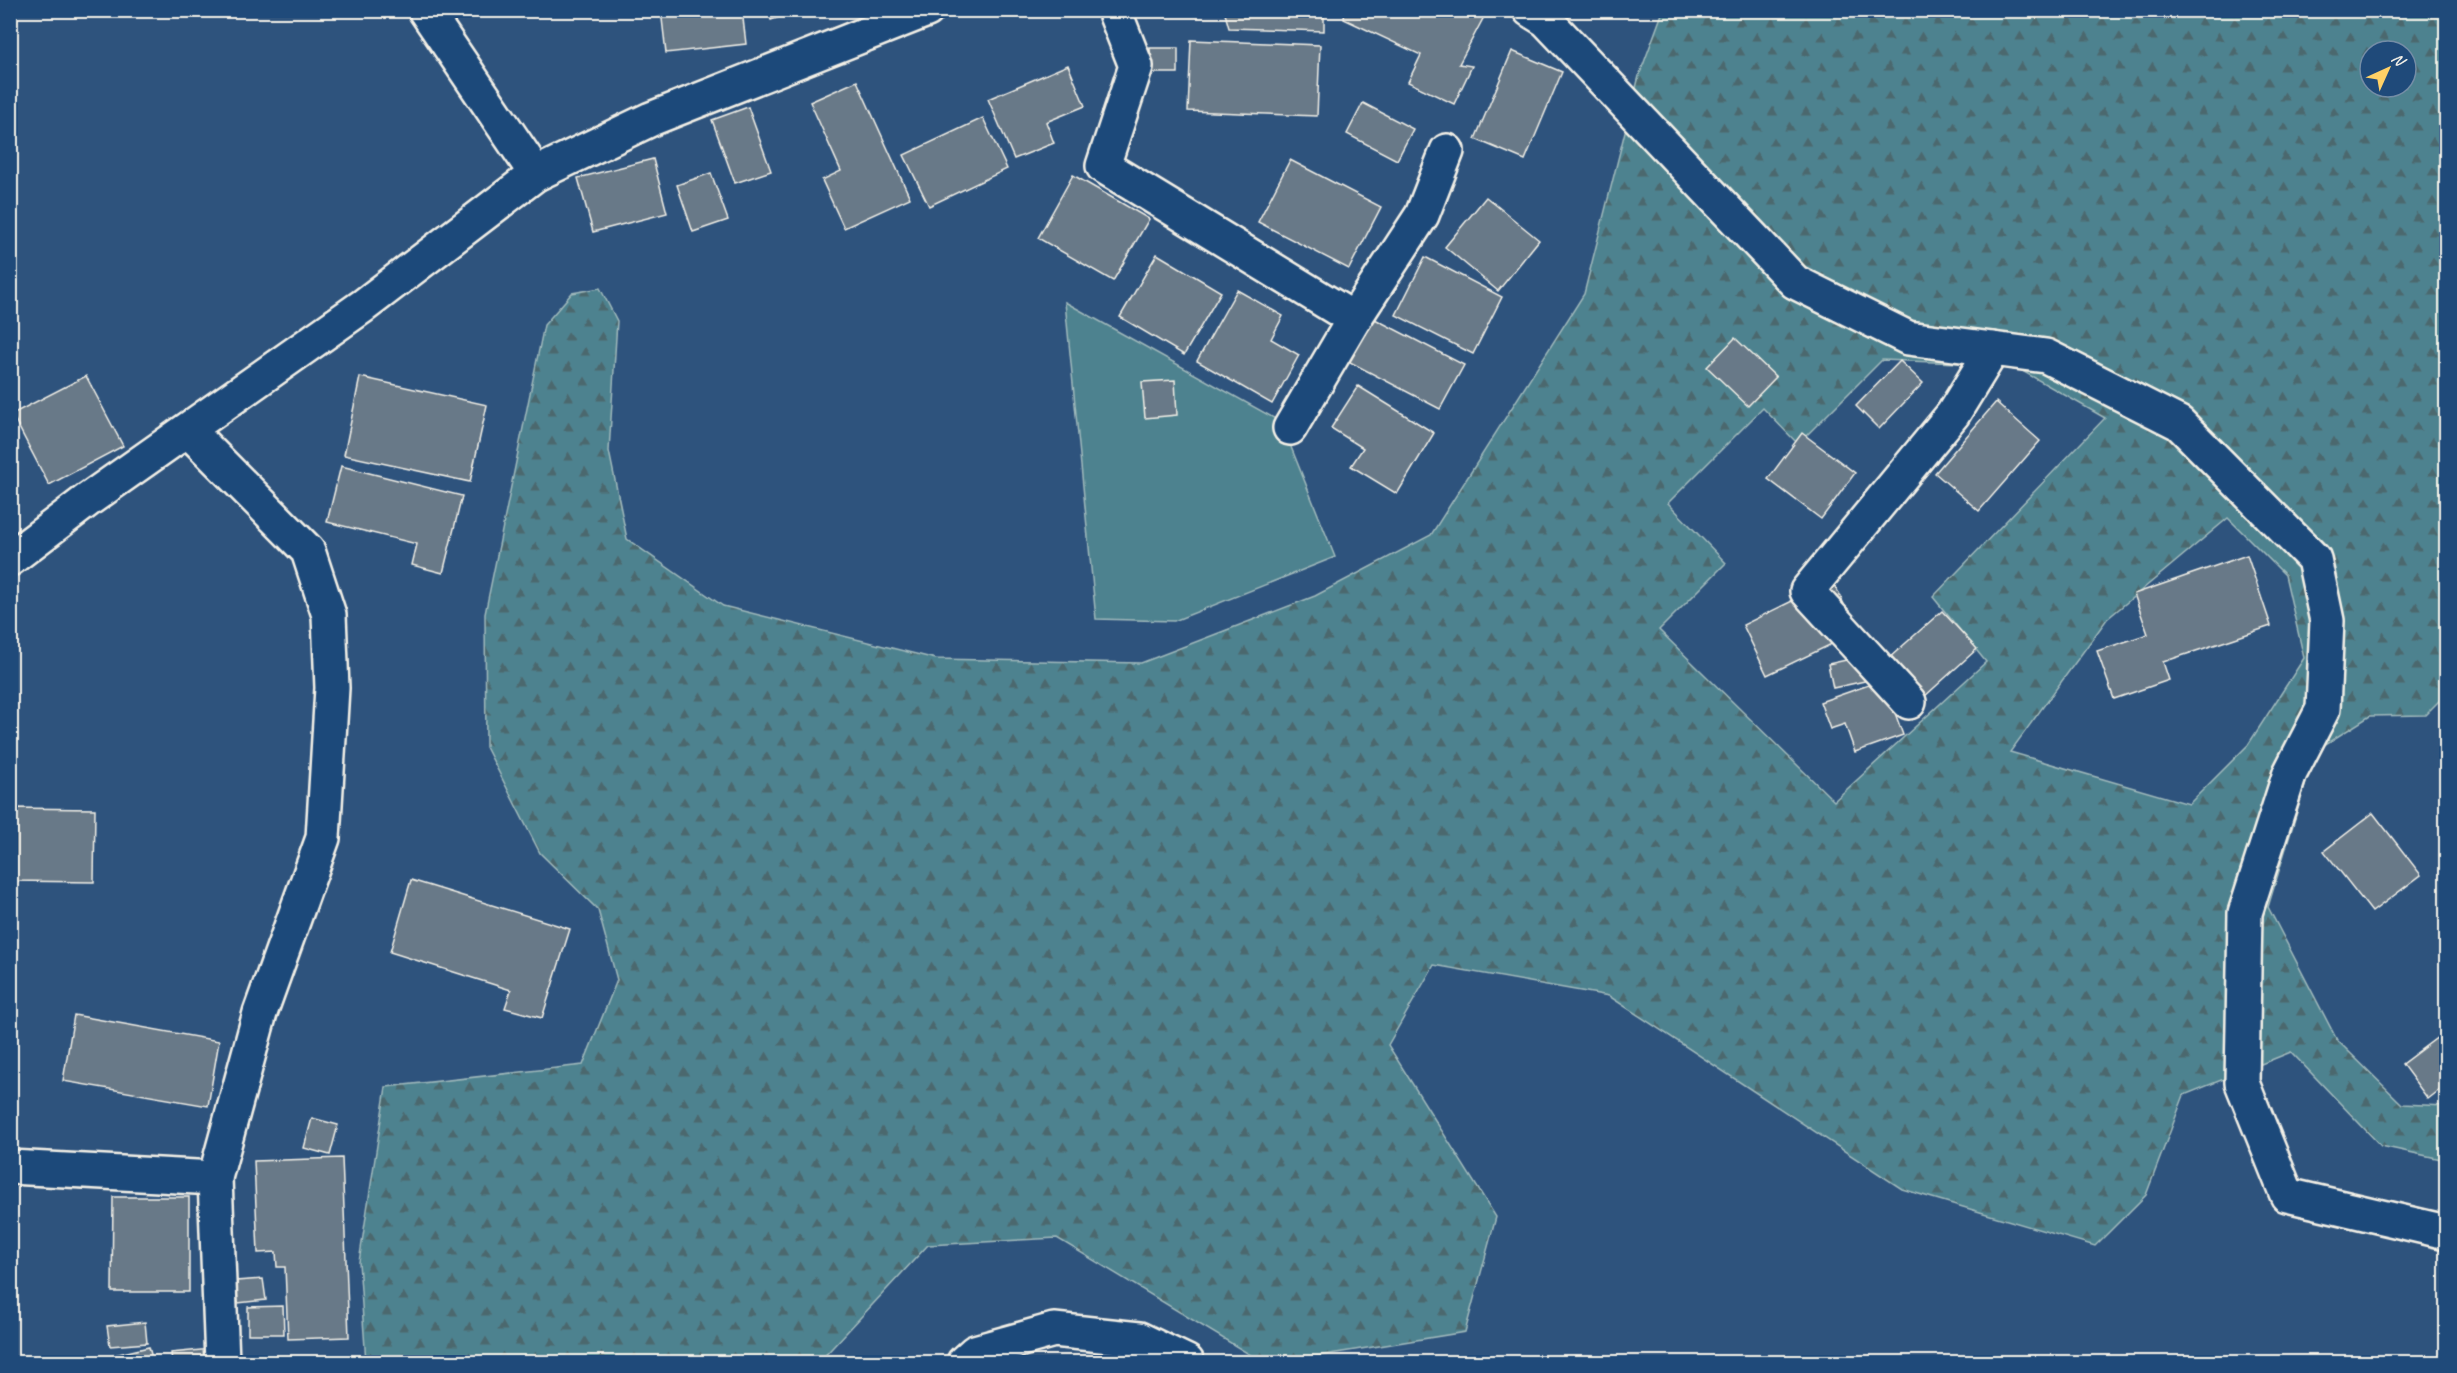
<svg xmlns="http://www.w3.org/2000/svg" width="2457" height="1373" font-family="Caveat,sans-serif">
	<style>
		.forest { fill: url(#forest-firs); stroke: #a1babc; stroke-width: 1.5; fill-rule: evenodd }
		.green { fill: #4e828f; stroke: #a1babc; stroke-width: 1.5 }
		.building { fill: #687988; stroke: #f4f1e8; stroke-width: 1.5 }
		.lines { fill: none; stroke-linecap: round; stroke-linejoin: round }
		.minor-casing { stroke: #f4f1e8; stroke-width: 38 }
		.minor { stroke: #1f4a7a; stroke-width: 33 }
	</style>
	<defs>
		<pattern id="forest-firs" width="22" height="20" patternUnits="userSpaceOnUse" patternTransform="scale(1.5)"><rect width="22" height="20" fill="#4e828f"/><path d="M5 1l3.5 6h-7zM16 11l3.5 6h-7z" fill="#4c686e"/></pattern>
	</defs>
	<rect width="100%" height="100%" fill="#2e537d"/>
	<filter id="ink" filterUnits="userSpaceOnUse"><feTurbulence type="fractalNoise" baseFrequency=".0167" numOctaves="2"/><feDisplacementMap in="SourceGraphic" scale="12" xChannelSelector="R" yChannelSelector="G"/><feConvolveMatrix kernelMatrix="1 2 1 2 8 2 1 2 1" color-interpolation-filters="sRGB"/></filter>
	<g filter="url(#ink)">
		<path class="forest" d="M1663 11H2446V694L2425 715 2370 716 2316 750 2268 907 2337 1040 2402 1104 2446 1106V1160L2381 1146 2291 1052 2184 1095 2146 1195 2095 1246 1902 1189 1609 996 1434 965 1388 1045 1496 1217 1465 1332 1281 1362H1262L1057 1238 928 1245 819 1362H366L359 1262 386 1087 583 1065 617 980 598 910 540 853 486 747 485 614 544 325 572 293 600 288 617 321 609 451 627 539 723 606 936 659 1141 663 1315 596 1431 535 1584 294 1639 76ZM2370 51H2406V87H2370ZM1882 360 2012 365 2105 418 1933 597 1986 662 1834 801 1659 630 1726 563 1668 503 1763 408 1798 444ZM2228 518 2285 575 2304 658 2248 745 2189 804 2010 752 2107 619Z"/>
		<polygon class="green" points="1065,302 1281,422 1335,557 1174,621 1096,619"/>
		<g class="building">
			<polygon points="661,10 742,10 746,44 666,53"/>
			<polygon points="768,10 800,10 771,20"/>
			<polygon points="1224,10 1324,10 1324,31 1229,28"/>
			<polygon points="1345,10 1482,10 1486,13 1459,64 1472,66 1454,104 1408,82 1421,55 1344,19"/>
			<polygon points="1191,40 1320,45 1317,116 1188,111"/>
			<polygon points="1150,48 1178,48 1178,73 1151,73"/>
			<polygon points="1512,51 1562,72 1525,160 1475,139"/>
			<polygon points="1068,65 1085,106 1046,122 1054,143 1014,159 988,99"/>
			<polygon points="857,81 910,198 844,228 822,180 841,171 810,102"/>
			<polygon points="1363,103 1413,129 1397,160 1347,134"/>
			<polygon points="748,107 771,171 735,183 712,120"/>
			<polygon points="983,118 1007,169 929,206 904,155"/>
			<polygon points="653,159 667,213 593,232 578,178"/>
			<polygon points="1290,160 1381,207 1349,269 1258,222"/>
			<polygon points="711,173 728,220 693,232 677,185"/>
			<polygon points="1073,175 1149,219 1113,281 1038,238"/>
			<polygon points="1486,197 1539,240 1498,291 1445,247"/>
			<polygon points="1157,254 1221,292 1184,355 1120,317"/>
			<polygon points="1425,257 1502,297 1473,354 1396,315"/>
			<polygon points="1237,290 1283,316 1271,339 1299,355 1272,404 1197,361"/>
			<polygon points="1369,316 1464,365 1440,409 1346,360"/>
			<polygon points="1735,338 1776,377 1748,406 1707,367"/>
			<polygon points="1900,361 1923,383 1879,429 1856,406"/>
			<polygon points="86,376 123,446 49,485 12,414"/>
			<polygon points="360,377 487,405 470,482 344,455"/>
			<polygon points="1175,380 1177,415 1145,418 1142,382"/>
			<polygon points="1358,386 1434,433 1397,494 1351,466 1363,448 1331,428"/>
			<polygon points="1996,402 2040,441 1979,511 1935,473"/>
			<polygon points="1802,433 1855,473 1821,519 1768,479"/>
			<polygon points="341,466 462,496 443,573 412,565 417,544 327,522"/>
			<polygon points="2247,555 2271,626 2163,662 2169,680 2114,699 2097,651 2148,634 2134,594"/>
			<polygon points="1833,581 1857,632 1767,675 1743,625"/>
			<polygon points="1942,611 1977,649 1924,697 1889,658"/>
			<polygon points="1869,655 1874,679 1833,688 1828,664"/>
			<polygon points="1883,680 1903,735 1855,752 1845,724 1830,729 1820,702"/>
			<polygon points="10,808 95,809 94,882 10,881"/>
			<polygon points="2373,813 2421,875 2372,912 2324,851"/>
			<polygon points="411,880 570,929 542,1018 505,1008 511,990 390,952"/>
			<polygon points="74,1015 219,1041 208,1106 63,1081"/>
			<polygon points="2446,1031 2446,1085 2428,1099 2402,1064"/>
			<polygon points="312,1118 338,1125 330,1155 304,1148"/>
			<polygon points="342,1158 349,1337 288,1339 285,1267 277,1267 276,1252 258,1253 254,1161"/>
			<polygon points="113,1197 189,1197 189,1292 112,1292"/>
			<polygon points="263,1279 266,1300 238,1303 236,1281"/>
			<polygon points="283,1306 284,1334 248,1334 248,1307"/>
			<polygon points="145,1322 147,1343 110,1346 107,1326"/>
			<polygon points="149,1347 153,1362 116,1362 114,1355"/>
			<polygon points="211,1349 212,1362 172,1362 171,1353"/>
		</g>
		<g class="lines">
			<defs>
				<g id="minor">
					<polyline points="425,10 536,174"/>
					<polyline points="1114,10 1136,66 1103,166 1354,319"/>
					<polyline points="1530,10 1546,20 1795,282 1908,338 2046,356 2179,423 2314,559 2327,621 2323,709 2290,773 2245,913 2242,1083 2287,1195 2446,1232"/>
					<polyline points="1290,428 1354,319 1422,215 1447,151"/>
					<polyline points="188,430 308,551 329,615 332,688 323,838 260,1013 215,1178 222,1362"/>
					<polyline points="10,559 89,499 363,306 536,174 651,119 927,10"/>
					<polyline points="1909,702 1807,591 1953,414 1993,349"/>
					<polyline points="10,1167 215,1178"/>
					<polyline points="964,1362 975,1352 1054,1330 1139,1339 1187,1362"/>
				</g>
			</defs>
			<use href="#minor" class="minor-casing"/>
			<use href="#minor" class="minor"/>
		</g>
	</g>
	<rect width="2457" height="1373" fill="none" stroke="#1f4a7a" stroke-width="36"/>
	<rect x="18" y="18" width="2421" height="1337" fill="none" stroke="#f4f1e8" stroke-width="2" filter="url(#ink)"/>
	<g transform="translate(2388 69) rotate(45)"><circle r="28" fill="#1f4a7a" stroke="#748da6" stroke-width="1.5"/>
	<path d="M0-4.5L10 22L0 15L-10 22Z" fill="#ffd166"/>
	<text y="-9" font-size="16" font-weight="bold" text-anchor="middle" fill="#f4f1e8">N</text>
	</g>
</svg>
